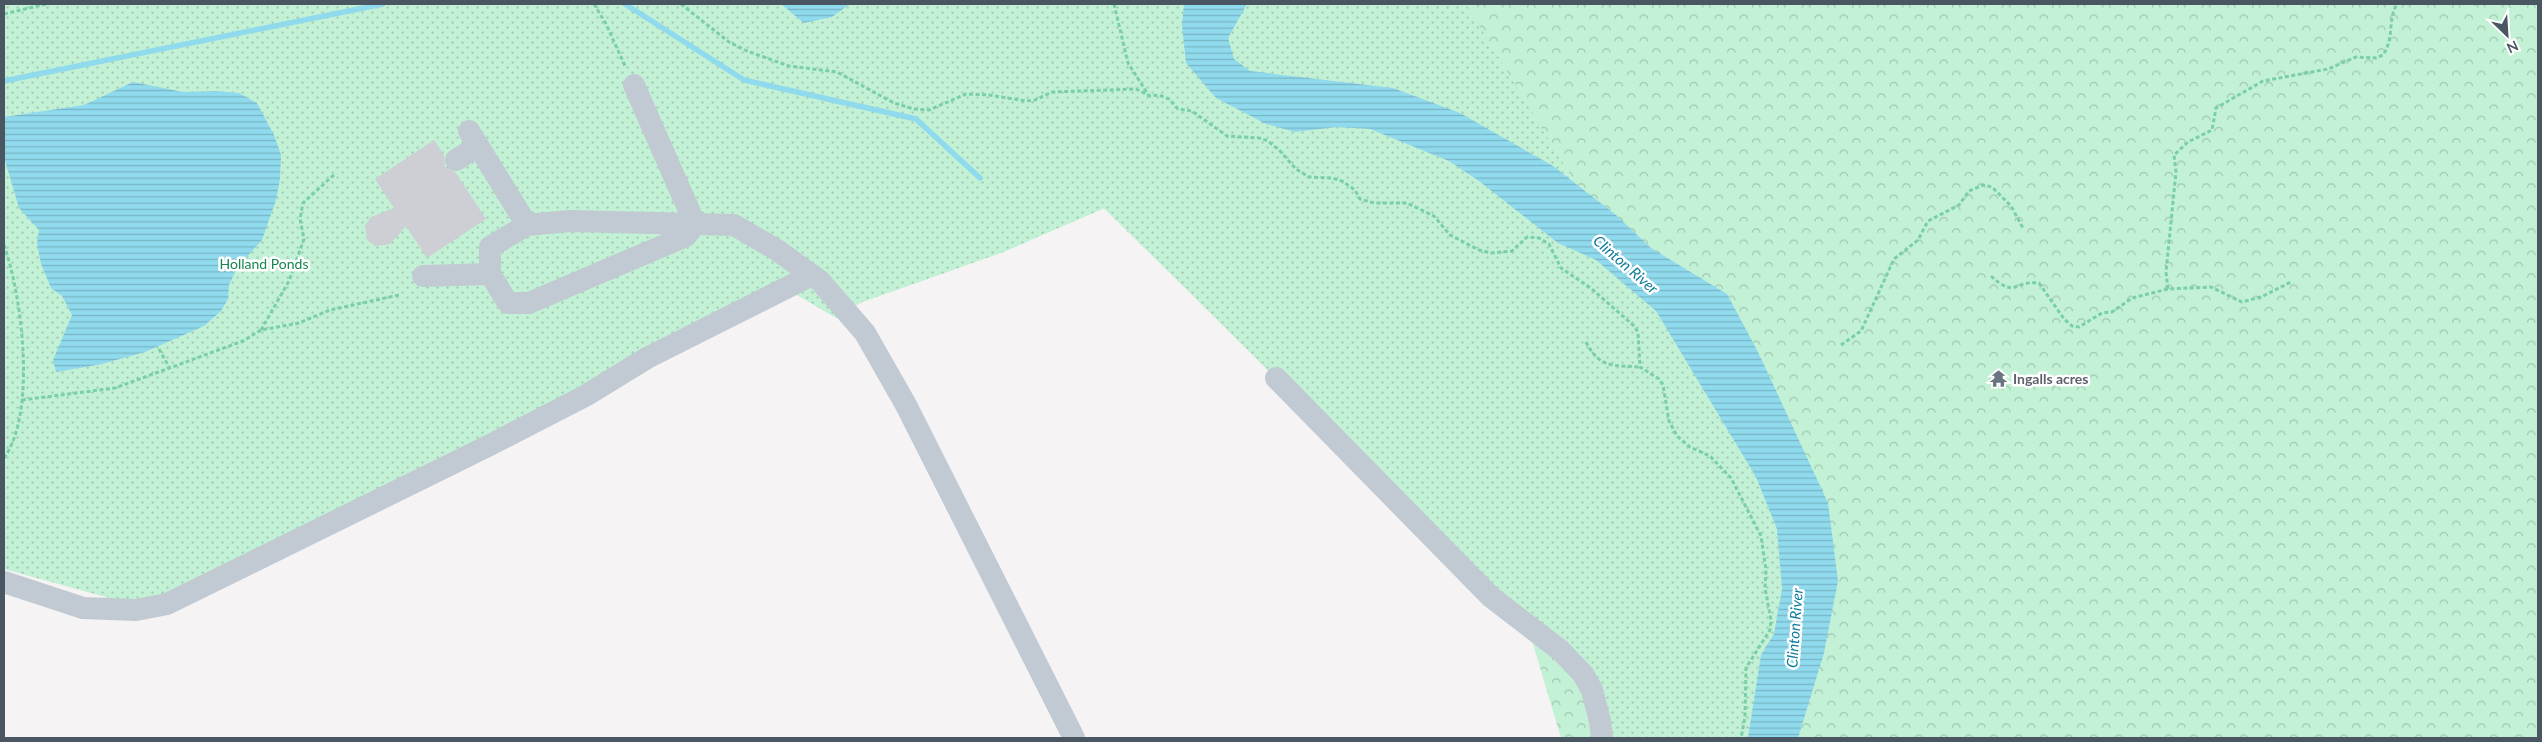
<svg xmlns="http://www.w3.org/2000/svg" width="2542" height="742" font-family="Lato,sans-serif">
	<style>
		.forest { fill: url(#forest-crowns) }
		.park { fill: url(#park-dots) }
		.water { fill: url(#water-rules) }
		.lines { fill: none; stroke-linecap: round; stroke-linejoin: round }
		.stream { stroke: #90daee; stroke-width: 5.5 }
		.building { fill: #cdcfd5 }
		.path { stroke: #7ad0a6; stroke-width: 3; stroke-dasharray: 4 2.5; stroke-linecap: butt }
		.minor { stroke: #c1cad2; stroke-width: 22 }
		.labels { text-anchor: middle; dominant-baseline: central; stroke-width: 5; stroke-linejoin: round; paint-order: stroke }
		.park-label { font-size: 14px; fill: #17864f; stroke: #fff }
		.worship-label { font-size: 14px; font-weight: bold; fill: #5b616d; stroke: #fff; text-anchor: start }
		.water-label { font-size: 15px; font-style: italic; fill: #0c7c9b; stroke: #fff }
	</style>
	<defs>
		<pattern id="forest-crowns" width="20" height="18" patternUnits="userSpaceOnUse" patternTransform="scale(1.25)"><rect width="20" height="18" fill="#c3f1d5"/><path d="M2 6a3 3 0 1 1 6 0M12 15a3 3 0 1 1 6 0" fill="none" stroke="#a0c6b0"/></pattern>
		<pattern id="park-dots" width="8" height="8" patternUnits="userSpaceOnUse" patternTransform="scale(1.25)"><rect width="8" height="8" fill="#c3f1d5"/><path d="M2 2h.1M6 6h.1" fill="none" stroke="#a0c6b0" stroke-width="1.8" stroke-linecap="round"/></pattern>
		<pattern id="water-rules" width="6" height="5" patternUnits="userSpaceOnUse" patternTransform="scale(1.25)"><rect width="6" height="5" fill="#90daee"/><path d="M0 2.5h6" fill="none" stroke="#78b4c4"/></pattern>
	</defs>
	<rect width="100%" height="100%" fill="#f5f3f3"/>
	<polygon class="forest" points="4,4 2538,4 2538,738 1561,738 1527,624 1073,178"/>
	<polygon class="park" points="4,4 1466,4 1755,477 1777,530 1782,589 1774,634 1760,655 1753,729 1747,738 1605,738 1595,689 1496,598 1105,208 1001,253 860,303 836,318 790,291 153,610 4,569"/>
	<g class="water">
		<polygon points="781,4 850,4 832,17 804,23"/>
		<polygon points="1184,4 1247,4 1228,38 1234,59 1250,71 1393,88 1460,113 1553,166 1616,215 1651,248 1727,294 1759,354 1828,503 1838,581 1824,653 1798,738 1748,738 1761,655 1774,634 1782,589 1777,529 1756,477 1656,311 1596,260 1558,243 1479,181 1449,161 1370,129 1337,127 1295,132 1266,124 1216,98 1186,63 1182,25"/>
		<polygon points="133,82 183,92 215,91 239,93 257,103 274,135 281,155 280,179 276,200 262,240 237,268 229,285 228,299 221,311 204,326 145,352 102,364 56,372 53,360 72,315 62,296 51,288 41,264 37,243 39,230 19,208 4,157 4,117 84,105"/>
	</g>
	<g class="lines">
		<g class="stream">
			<polyline points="625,4 744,80 916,119 980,178"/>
			<polyline points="4,81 383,4"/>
		</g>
	</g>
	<polygon class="building" points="434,140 444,155 445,167 456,173 486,219 427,258 406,226 390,244 375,246 367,240 365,225 371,217 394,208 375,179"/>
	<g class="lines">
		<g class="path">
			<polyline points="594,4 606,24 626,68"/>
			<polyline points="681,4 729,42 747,51 789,66 837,72 894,103 914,109 929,110 966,94 989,95 1026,101 1035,100 1052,92 1136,89 1150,96 1159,95 1169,99 1178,109 1192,111 1227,136 1259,138 1268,141 1280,151 1296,169 1309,177 1332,178 1342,181 1355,190 1360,199 1374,203 1407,203 1434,216 1450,235 1479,250 1491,253 1512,251 1527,237 1539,238 1549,244 1561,268 1592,289 1634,326 1638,332 1640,367 1659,379 1663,385 1669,421 1677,436 1690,447 1710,456 1731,478 1761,536 1766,570 1765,588 1771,620 1770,630 1746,668 1745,717 1741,738"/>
			<polyline points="1114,4 1128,63 1149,96"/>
			<polyline points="2474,4 2477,4"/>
			<polyline points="4,14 46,4"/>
			<path d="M4 245C22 296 37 412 4 458"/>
			<path d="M1991 276C2016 299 2014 280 2039 283L2064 319 2072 326 2079 327 2102 313 2112 312 2132 298 2168 289 2211 287 2242 302 2261 297 2291 282"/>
			<path d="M2168 289 2166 272 2176 172 2174 155 2188 142 2212 130 2216 108 2263 81 2328 69 2356 57 2376 58 2383 55C2395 37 2387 21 2397 4"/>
			<polyline points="261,330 289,281 304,239 300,219 303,203 336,173"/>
			<path d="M1586 342C1600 369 1613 365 1640 367"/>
			<polyline points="1841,345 1861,331 1894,259 1918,240 1928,221 1959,205 1969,191 1983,185 1992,187 2011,206 2023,228"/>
			<polyline points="159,349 169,367"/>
			<polyline points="22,400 115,388 243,341 261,330 299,323 330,310 399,295"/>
		</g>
		<g class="minor">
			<polyline points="634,85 695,224 734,225 777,250 820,281 865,333 906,405 1074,738"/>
			<polyline points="469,131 527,225"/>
			<polyline points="456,160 478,146"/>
			<polygon points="570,221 695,224 686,236 529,303 508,303 490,274 490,247 527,225"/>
			<polyline points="423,276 490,274"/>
			<polyline points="1276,378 1491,597 1560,650 1583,674 1592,690 1600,721 1602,738"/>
			<polyline points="4,582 83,608 136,610 167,604 490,445 585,396 647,358 812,275"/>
		</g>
	</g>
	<defs>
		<symbol id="temple-bare" viewBox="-9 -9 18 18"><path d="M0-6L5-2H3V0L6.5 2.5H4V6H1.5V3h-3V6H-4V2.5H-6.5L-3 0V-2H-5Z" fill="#6b7280" stroke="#fff" stroke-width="2.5" paint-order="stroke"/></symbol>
	</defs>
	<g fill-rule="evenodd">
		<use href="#temple-bare" x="1986" y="366" width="25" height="25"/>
	</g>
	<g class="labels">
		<g class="park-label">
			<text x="264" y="263">Holland Ponds</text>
		</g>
		<g class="worship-label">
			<text x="2013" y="378">Ingalls acres</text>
		</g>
		<g class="water-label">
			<text transform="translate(1626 264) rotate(41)">Clinton River</text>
			<text transform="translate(1794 628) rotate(-86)">Clinton River</text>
		</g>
	</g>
	<rect width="2542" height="742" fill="none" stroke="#4a5661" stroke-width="10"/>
	<g transform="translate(2507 35) rotate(155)" stroke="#ffffff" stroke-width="4" paint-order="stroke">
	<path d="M0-4L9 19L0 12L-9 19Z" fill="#4a5661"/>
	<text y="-8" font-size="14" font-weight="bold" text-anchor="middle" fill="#4a5661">N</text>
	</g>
</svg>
